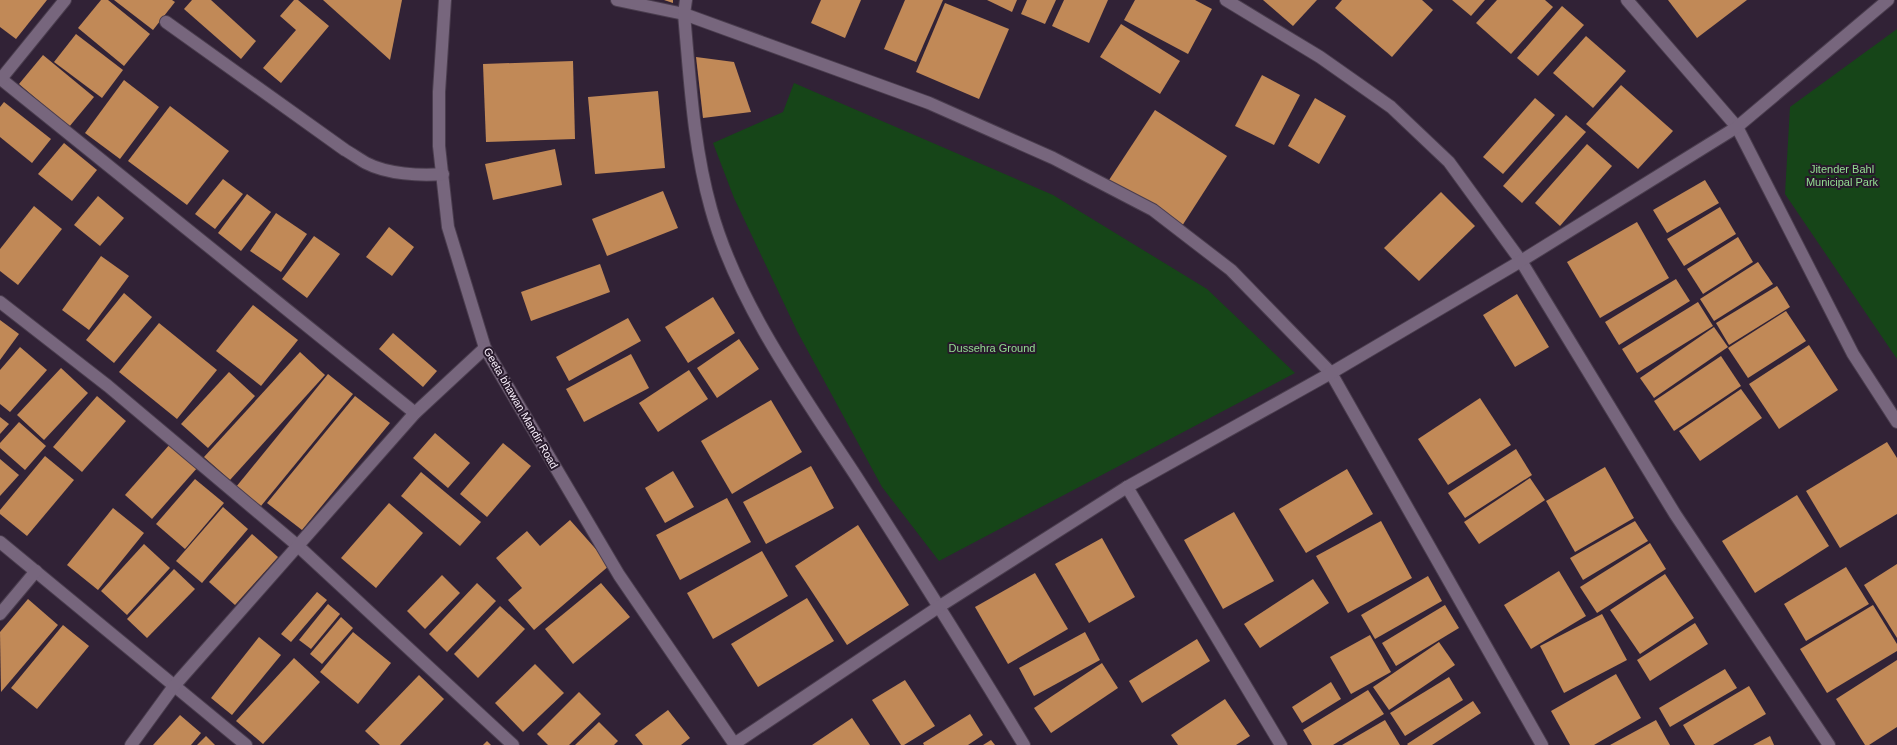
<svg xmlns="http://www.w3.org/2000/svg" width="1897" height="745" font-family="Helvetica,sans-serif">
	<style>
		.green { fill: #164518 }
		.building { fill: #c18957 }
		.lines { fill: none; stroke-linecap: round; stroke-linejoin: round }
		.street-casing { stroke: #4a3d4e; stroke-width: 14 }
		.street { stroke: #77667d; stroke-width: 12 }
		.labels { text-anchor: middle; dominant-baseline: central; stroke-width: 4; stroke-linejoin: round; paint-order: stroke }
		.park-label { font-size: 11px; fill: #93dc91; stroke: #27192b }
		.street-label { font-size: 11px; fill: #faf0fd; stroke: #27192b }
	</style>
	<rect width="100%" height="100%" fill="#312236"/>
	<g class="green">
		<polygon points="1897,29 1897,359 1785,194 1790,107"/>
		<polygon points="794,83 1053,195 1207,289 1295,373 939,561 882,487 797,331 734,198 713,143 783,112"/>
	</g>
	<g class="building">
		<polygon points="0,0 47,0 16,39 0,27"/>
		<polygon points="101,0 108,0 150,34 124,66 78,28"/>
		<polygon points="114,0 172,0 175,2 153,30"/>
		<polygon points="192,0 211,0 256,41 241,59 184,9"/>
		<polygon points="294,0 298,0 329,26 281,83 263,68 296,30 280,16"/>
		<polygon points="323,0 402,0 390,60"/>
		<polygon points="664,0 673,0 673,3"/>
		<polygon points="821,0 861,0 845,38 811,23"/>
		<polygon points="905,0 943,0 916,62 884,49"/>
		<polygon points="987,0 1017,0 1012,12"/>
		<polygon points="1027,0 1056,0 1045,24 1021,14"/>
		<polygon points="1064,0 1108,0 1089,43 1052,26"/>
		<polygon points="1135,0 1195,0 1212,9 1188,54 1124,20"/>
		<polygon points="1263,0 1317,0 1293,26"/>
		<polygon points="1342,0 1422,0 1433,10 1392,57 1335,8"/>
		<polygon points="1452,0 1485,0 1471,16"/>
		<polygon points="1497,0 1545,0 1553,7 1511,54 1476,23"/>
		<polygon points="1668,0 1747,0 1697,38"/>
		<polygon points="945,3 1009,29 979,99 916,72"/>
		<polygon points="1562,6 1584,25 1538,76 1517,58"/>
		<polygon points="1121,24 1180,61 1160,94 1100,57"/>
		<polygon points="76,34 123,70 102,98 54,62"/>
		<polygon points="1586,36 1626,71 1593,108 1553,73"/>
		<polygon points="43,55 94,97 69,127 19,84"/>
		<polygon points="696,57 734,62 751,112 703,118"/>
		<polygon points="573,61 575,139 486,142 483,64"/>
		<polygon points="1262,75 1300,95 1274,145 1235,126"/>
		<polygon points="124,80 159,107 120,159 85,133"/>
		<polygon points="1621,85 1673,131 1638,169 1586,124"/>
		<polygon points="658,91 665,168 595,174 588,97"/>
		<polygon points="1315,98 1346,116 1319,164 1288,146"/>
		<polygon points="1535,98 1555,115 1503,174 1483,157"/>
		<polygon points="4,102 51,139 32,163 0,137 0,107"/>
		<polygon points="170,106 229,151 187,205 128,161"/>
		<polygon points="1155,110 1227,156 1182,226 1109,180"/>
		<polygon points="1566,115 1586,132 1522,203 1503,186"/>
		<polygon points="64,143 97,170 72,201 38,174"/>
		<polygon points="1587,144 1612,166 1560,226 1535,203"/>
		<polygon points="555,149 562,185 493,200 485,164"/>
		<polygon points="223,179 243,194 215,229 195,214"/>
		<polygon points="1705,180 1719,203 1667,233 1653,210"/>
		<polygon points="663,191 678,228 607,256 592,219"/>
		<polygon points="1441,192 1475,226 1419,281 1384,248"/>
		<polygon points="247,194 271,212 241,251 218,233"/>
		<polygon points="98,196 124,218 100,246 74,225"/>
		<polygon points="34,206 62,229 18,285 0,271 0,249"/>
		<polygon points="1720,207 1736,234 1684,266 1667,239"/>
		<polygon points="276,213 307,234 281,272 250,251"/>
		<polygon points="1637,222 1669,278 1600,318 1567,262"/>
		<polygon points="389,227 414,247 392,276 366,257"/>
		<polygon points="314,236 340,254 307,298 282,279"/>
		<polygon points="1738,237 1753,262 1703,294 1687,269"/>
		<polygon points="101,256 129,276 89,330 62,310"/>
		<polygon points="1758,262 1773,284 1714,321 1700,299"/>
		<polygon points="600,264 610,292 531,321 521,292"/>
		<polygon points="1676,279 1690,301 1619,345 1605,322"/>
		<polygon points="1777,286 1790,307 1729,345 1716,323"/>
		<polygon points="124,293 152,317 114,363 86,340"/>
		<polygon points="1517,294 1549,347 1515,367 1483,315"/>
		<polygon points="713,297 735,333 688,363 665,327"/>
		<polygon points="1698,302 1713,326 1637,373 1622,349"/>
		<polygon points="253,305 298,340 261,386 216,351"/>
		<polygon points="1786,311 1806,341 1748,378 1728,348"/>
		<polygon points="628,318 641,341 569,381 556,357"/>
		<polygon points="0,320 19,334 0,360"/>
		<polygon points="159,323 217,370 177,419 119,372"/>
		<polygon points="1714,327 1728,347 1654,398 1640,378"/>
		<polygon points="393,333 437,371 423,387 379,349"/>
		<polygon points="739,339 759,369 717,398 697,368"/>
		<polygon points="1809,345 1838,390 1779,429 1749,384"/>
		<polygon points="20,347 47,370 10,412 0,404 0,370"/>
		<polygon points="300,352 325,375 230,480 204,457"/>
		<polygon points="631,354 649,388 584,422 566,389"/>
		<polygon points="1721,356 1741,386 1674,431 1654,401"/>
		<polygon points="61,368 88,393 44,440 17,415"/>
		<polygon points="689,370 708,399 658,432 639,403"/>
		<polygon points="229,372 255,396 208,448 181,424"/>
		<polygon points="328,374 353,394 261,506 236,487"/>
		<polygon points="1741,389 1762,418 1700,461 1679,431"/>
		<polygon points="97,396 126,421 82,472 53,447"/>
		<polygon points="355,396 390,423 302,530 267,503"/>
		<polygon points="1480,398 1511,445 1448,485 1418,439"/>
		<polygon points="771,400 802,452 732,494 701,441"/>
		<polygon points="0,417 9,424 0,434"/>
		<polygon points="19,422 46,446 25,470 0,448 0,443"/>
		<polygon points="435,433 470,463 448,488 413,458"/>
		<polygon points="1887,442 1897,458 1897,514 1840,548 1806,491"/>
		<polygon points="171,443 198,467 152,519 125,495"/>
		<polygon points="503,443 531,466 487,517 460,494"/>
		<polygon points="1516,449 1532,475 1465,518 1448,493"/>
		<polygon points="45,456 74,480 27,536 0,514 0,510"/>
		<polygon points="0,459 19,475 0,496"/>
		<polygon points="811,466 834,508 766,544 743,502"/>
		<polygon points="1605,467 1634,518 1575,552 1546,501"/>
		<polygon points="1347,469 1373,514 1306,553 1279,509"/>
		<polygon points="673,471 694,507 665,523 645,488"/>
		<polygon points="421,472 481,522 460,546 401,496"/>
		<polygon points="1530,478 1545,500 1479,544 1464,522"/>
		<polygon points="195,479 224,503 185,549 156,524"/>
		<polygon points="1797,495 1829,546 1755,593 1722,541"/>
		<polygon points="727,498 751,542 680,580 656,535"/>
		<polygon points="389,503 423,533 376,588 341,558"/>
		<polygon points="223,507 248,529 202,583 176,561"/>
		<polygon points="113,508 144,533 98,590 67,565"/>
		<polygon points="1234,512 1274,581 1223,609 1184,540"/>
		<polygon points="570,520 610,565 534,630 508,600 522,588 496,558 527,531 540,546"/>
		<polygon points="1381,521 1412,578 1348,613 1316,556"/>
		<polygon points="1635,521 1648,541 1583,580 1570,558"/>
		<polygon points="858,525 909,605 847,645 795,566"/>
		<polygon points="252,534 278,557 235,605 209,582"/>
		<polygon points="1102,538 1135,597 1089,623 1055,564"/>
		<polygon points="1650,543 1666,569 1597,613 1580,587"/>
		<polygon points="144,544 170,568 127,615 101,591"/>
		<polygon points="762,551 788,596 713,639 687,593"/>
		<polygon points="1897,564 1897,638 1864,585"/>
		<polygon points="1846,567 1869,604 1806,641 1784,604"/>
		<polygon points="174,569 195,589 147,638 127,619"/>
		<polygon points="1559,571 1586,616 1531,649 1504,605"/>
		<polygon points="1035,573 1068,629 1008,664 975,607"/>
		<polygon points="1665,574 1694,618 1640,654 1610,610"/>
		<polygon points="442,575 460,593 425,629 407,611"/>
		<polygon points="1428,576 1442,601 1375,639 1361,615"/>
		<polygon points="1313,579 1329,603 1260,648 1244,624"/>
		<polygon points="477,583 496,601 447,652 429,634"/>
		<polygon points="601,583 630,617 573,664 545,629"/>
		<polygon points="317,592 327,600 291,642 281,634"/>
		<polygon points="807,598 834,641 758,687 731,644"/>
		<polygon points="28,599 58,625 1,692 0,632"/>
		<polygon points="328,604 340,614 311,649 299,640"/>
		<polygon points="1445,605 1459,628 1396,666 1382,643"/>
		<polygon points="1873,605 1897,644 1897,651 1827,693 1800,649"/>
		<polygon points="500,606 525,629 478,678 454,654"/>
		<polygon points="1602,614 1627,660 1564,693 1540,646"/>
		<polygon points="341,617 353,628 322,664 310,654"/>
		<polygon points="1695,623 1708,644 1650,681 1637,660"/>
		<polygon points="63,625 89,646 37,709 11,688"/>
		<polygon points="353,632 391,663 358,704 320,672"/>
		<polygon points="1085,632 1100,660 1034,696 1019,668"/>
		<polygon points="1370,635 1391,672 1351,694 1330,657"/>
		<polygon points="259,637 281,655 232,715 211,698"/>
		<polygon points="1197,639 1210,661 1142,703 1129,681"/>
		<polygon points="1439,642 1455,665 1389,710 1373,687"/>
		<polygon points="294,658 320,682 263,744 236,721"/>
		<polygon points="1897,660 1897,727 1869,745 1865,745 1836,699"/>
		<polygon points="1102,663 1118,688 1051,733 1034,708"/>
		<polygon points="535,664 564,693 523,732 495,703"/>
		<polygon points="1725,669 1737,688 1670,727 1659,708"/>
		<polygon points="1616,674 1641,718 1594,745 1570,745 1551,711"/>
		<polygon points="419,675 444,699 400,745 380,745 365,731"/>
		<polygon points="1449,677 1463,700 1405,736 1390,713"/>
		<polygon points="905,680 935,726 904,745 901,745 872,700"/>
		<polygon points="1331,682 1341,699 1302,723 1292,707"/>
		<polygon points="1749,686 1766,714 1713,745 1695,745 1683,725"/>
		<polygon points="1368,690 1384,714 1333,745 1312,745 1303,730"/>
		<polygon points="579,692 601,714 569,745 548,745 537,734"/>
		<polygon points="1225,699 1250,736 1236,745 1178,745 1171,735"/>
		<polygon points="1473,701 1481,713 1432,745 1408,745 1407,744"/>
		<polygon points="668,710 690,738 681,745 643,745 635,735"/>
		<polygon points="970,714 983,735 968,745 924,745 923,743"/>
		<polygon points="180,715 201,733 191,745 153,745"/>
		<polygon points="852,718 870,745 812,745"/>
		<polygon points="1385,720 1400,745 1342,745"/>
		<polygon points="1656,720 1670,745 1610,745"/>
		<polygon points="599,722 618,741 614,745 575,745"/>
		<polygon points="206,736 215,745 197,745"/>
		<polygon points="1770,736 1774,745 1753,745"/>
		<polygon points="991,740 995,745 983,745"/>
		<polygon points="487,741 491,745 483,745"/>
	</g>
	<g class="lines">
		<defs>
			<g id="street">
				<polyline points="445,0 439,92 439,146 448,227 485,348 619,575 735,745"/>
				<polyline points="617,0 684,14 929,103 1053,158 1153,210 1231,270 1331,373 1542,745"/>
				<path d="M686 0 684 14C690 79 693 145 711 209 737 303 803 395 856 476 913 565 969 654 1024 745"/>
				<polyline points="1226,0 1320,57 1391,107 1449,162 1521,261 1675,514 1829,745"/>
				<polyline points="1627,0 1737,127 1853,354 1897,422"/>
				<path d="M166 22 345 150C352 154 359 159 366 163 387 174 420 176 443 174"/>
				<polyline points="1,79 415,413"/>
				<polyline points="0,80 65,0"/>
				<polyline points="0,302 108,386 298,546 513,745"/>
				<polyline points="1127,487 1281,745"/>
				<polyline points="0,542 246,745"/>
				<polyline points="0,614 36,571"/>
				<polyline points="734,744 940,606 1127,487 1331,373 1521,261 1737,127 1888,0"/>
				<polyline points="131,745 174,686 415,413 485,348"/>
			</g>
		</defs>
		<use href="#street" class="street-casing"/>
		<use href="#street" class="street"/>
	</g>
	<g class="labels">
		<g class="park-label">
			<text x="1842" y="169">Jitender Bahl<tspan x="1842" dy="13">Municipal Park</tspan></text>
			<text x="992" y="348">Dussehra Ground</text>
		</g>
		<g class="street-label">
			<text transform="translate(521 408) rotate(60)">Geeta bhawan Mandir Road</text>
		</g>
	</g>
</svg>
